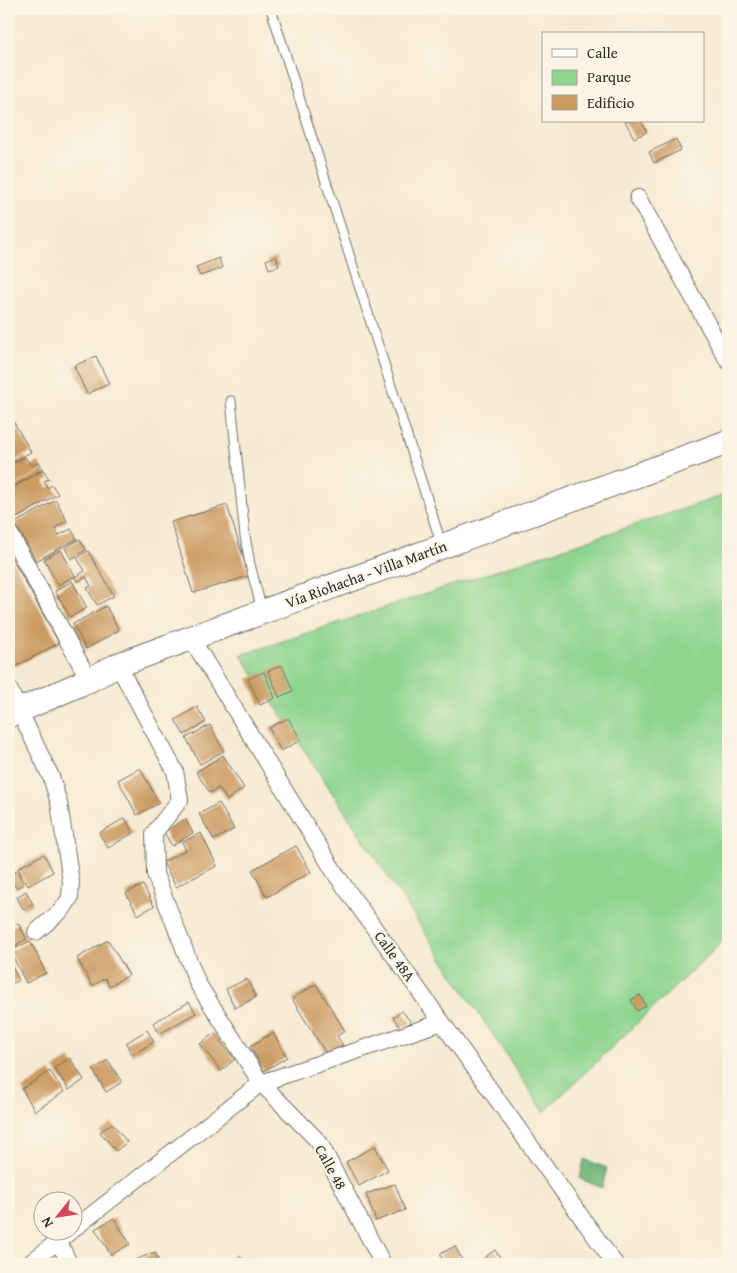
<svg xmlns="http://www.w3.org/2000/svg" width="737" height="1273" font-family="'Gentium Book Plus',serif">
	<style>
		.green { fill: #8ed590; stroke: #5c805e }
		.forest { fill: #72b67a; stroke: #4e7052 }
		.building { fill: #cb9b62 }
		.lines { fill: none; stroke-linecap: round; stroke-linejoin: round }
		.service-casing { stroke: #726e65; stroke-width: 11 }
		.minor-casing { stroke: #726e65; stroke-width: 18 }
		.secondary-casing { stroke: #726e65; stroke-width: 26 }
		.service { stroke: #fff; stroke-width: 9 }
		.minor { stroke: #fff; stroke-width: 16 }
		.secondary { stroke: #fff; stroke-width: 24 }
		.labels { text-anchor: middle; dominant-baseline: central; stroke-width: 5; stroke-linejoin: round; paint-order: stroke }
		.street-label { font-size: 15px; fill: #2b2b2b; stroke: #fcf5e5 }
	</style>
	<rect width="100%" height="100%" fill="#fcf5e5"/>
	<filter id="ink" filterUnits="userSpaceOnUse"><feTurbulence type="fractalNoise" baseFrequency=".02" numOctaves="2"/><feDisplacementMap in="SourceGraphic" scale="10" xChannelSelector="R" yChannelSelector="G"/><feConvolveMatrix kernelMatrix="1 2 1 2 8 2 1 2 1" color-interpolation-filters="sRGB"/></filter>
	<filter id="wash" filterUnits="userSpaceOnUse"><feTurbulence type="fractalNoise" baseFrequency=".0096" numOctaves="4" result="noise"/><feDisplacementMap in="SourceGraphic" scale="20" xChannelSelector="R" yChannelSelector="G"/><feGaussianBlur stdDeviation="1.12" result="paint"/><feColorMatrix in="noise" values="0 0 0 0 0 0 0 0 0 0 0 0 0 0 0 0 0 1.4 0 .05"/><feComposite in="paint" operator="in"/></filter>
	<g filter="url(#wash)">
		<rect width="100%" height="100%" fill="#f6ead2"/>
		<polygon class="green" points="728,494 728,938 721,943 544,1112 241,655"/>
		<polygon class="forest" points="584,1159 607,1168 602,1188 580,1179"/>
		<g id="blocks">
			<g class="building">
				<polygon points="625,121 641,121 647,132 634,138"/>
				<polygon points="676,139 681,150 654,163 649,152"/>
				<polygon points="276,256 279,266 269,269 266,260"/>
				<polygon points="219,258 222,268 200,276 196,267"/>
				<polygon points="96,356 109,384 87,394 74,366"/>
				<polygon points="13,421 31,452 9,464 9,424"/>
				<polygon points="25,457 31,466 39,462 43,469 9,489 9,466"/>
				<polygon points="43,470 49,479 44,481 48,488 52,485 58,494 17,518 9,503 9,490"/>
				<polygon points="56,500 67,521 55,528 59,535 71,529 77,539 36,561 15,523"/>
				<polygon points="227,505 249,576 193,593 171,522"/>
				<polygon points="80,539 86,550 71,559 65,548"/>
				<polygon points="61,550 75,576 58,585 44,559"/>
				<polygon points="88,551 114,596 97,605 87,588 91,586 86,577 77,582 75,577 85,571 77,558"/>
				<polygon points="9,553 59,643 15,667 9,656"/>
				<polygon points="72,581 87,608 70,617 55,591"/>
				<polygon points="106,606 119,630 86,649 73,624"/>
				<polygon points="282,665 293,691 279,697 268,671"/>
				<polygon points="264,672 275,698 260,705 248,679"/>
				<polygon points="197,707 206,722 184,735 175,720"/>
				<polygon points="288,718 301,740 281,751 269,728"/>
				<polygon points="210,725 224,751 200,764 186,738"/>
				<polygon points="223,755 244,788 227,800 219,788 210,793 196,772"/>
				<polygon points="140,768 159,803 137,815 118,780"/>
				<polygon points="219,803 234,829 214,840 199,814"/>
				<polygon points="125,818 133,833 108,848 99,833"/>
				<polygon points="185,819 193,833 172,846 164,832"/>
				<polygon points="201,833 217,866 176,887 163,862 186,850 182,842"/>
				<polygon points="296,846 311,872 267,897 252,870"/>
				<polygon points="44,854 53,872 28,886 18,868"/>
				<polygon points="17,871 24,884 16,888 9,875"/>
				<polygon points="143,885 154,906 138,915 126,893"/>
				<polygon points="26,891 33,904 23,909 17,897"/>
				<polygon points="18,923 27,939 9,949 9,929"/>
				<polygon points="108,940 129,975 109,986 105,978 92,986 77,958"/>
				<polygon points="30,941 46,973 26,983 10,951"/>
				<polygon points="9,961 19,980 11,984 9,981"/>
				<polygon points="247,979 256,997 235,1008 226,989"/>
				<polygon points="316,984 345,1031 337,1036 343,1045 327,1055 292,999"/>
				<polygon points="640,995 646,1006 637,1011 631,1000"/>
				<polygon points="189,1002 196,1013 159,1034 153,1023"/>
				<polygon points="402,1011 411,1022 401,1029 393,1017"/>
				<polygon points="147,1030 154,1042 132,1055 126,1043"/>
				<polygon points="214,1033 235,1059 221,1071 200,1044"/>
				<polygon points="273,1033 287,1057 264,1071 250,1046"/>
				<polygon points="70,1058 84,1080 69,1090 54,1068"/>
				<polygon points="108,1060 122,1082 106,1092 93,1070"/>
				<polygon points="50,1071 64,1092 35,1111 22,1089"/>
				<polygon points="112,1123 127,1142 116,1151 100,1132"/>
				<polygon points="375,1146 388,1170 359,1186 346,1162"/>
				<polygon points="395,1184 405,1210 376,1221 366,1194"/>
				<polygon points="114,1218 130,1244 111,1255 95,1229"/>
				<polygon points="455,1246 463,1262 458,1264 445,1264 440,1254"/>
				<polygon points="495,1250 503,1262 500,1264 488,1264 484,1258"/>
				<polygon points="155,1252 160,1264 125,1264"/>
				<polygon points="240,1256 244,1263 250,1259 253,1264 225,1264"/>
			</g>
		</g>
	</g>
	<g filter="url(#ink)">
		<use href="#blocks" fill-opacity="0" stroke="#726e65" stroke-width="1"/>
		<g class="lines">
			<defs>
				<g id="service">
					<polyline points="271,9 442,546"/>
					<polyline points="231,401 245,536 250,564 262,611"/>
				</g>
				<g id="minor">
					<polyline points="638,198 728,361"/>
					<polyline points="9,532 89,680"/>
					<polyline points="191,638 337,876 615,1264"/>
					<polyline points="118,665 175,771 180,800 154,833 155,874 198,984 261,1083 319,1142 383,1264"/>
					<polyline points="9,689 51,777 59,803 71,882 70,898 62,910 36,932"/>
					<polyline points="72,1230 261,1083 442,1022"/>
					<polyline points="59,1241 69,1264"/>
					<polyline points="29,1264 72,1230"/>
				</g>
				<polyline id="secondary" points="9,715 89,680 118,665 191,638 728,442"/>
			</defs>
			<use href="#service" class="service-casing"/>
			<use href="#minor" class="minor-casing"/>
			<use href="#secondary" class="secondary-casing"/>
			<use href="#service" class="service"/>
			<use href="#minor" class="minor"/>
			<use href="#secondary" class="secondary"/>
		</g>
	</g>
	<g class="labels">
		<g class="street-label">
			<text transform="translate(366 574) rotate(-20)">Vía Riohacha - Villa Martín</text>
			<text transform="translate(395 956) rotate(54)">Calle 48A</text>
			<text transform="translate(331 1167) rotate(61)">Calle 48</text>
		</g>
	</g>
	<rect width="737" height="1273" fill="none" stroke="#fcf5e5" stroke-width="30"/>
	<rect x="542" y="32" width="162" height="90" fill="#fcf5e5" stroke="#a8a49b"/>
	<rect x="552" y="49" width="25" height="8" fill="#ffffff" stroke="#a8a49b"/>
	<text x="587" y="58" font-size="15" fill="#2b2b2b">Calle</text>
	<rect x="552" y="70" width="25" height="15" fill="#8ed590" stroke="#a8a49b"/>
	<text x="587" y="82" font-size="15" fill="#2b2b2b">Parque</text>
	<rect x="552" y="95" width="25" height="15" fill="#cb9b62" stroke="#a8a49b"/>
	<text x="587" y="108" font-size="15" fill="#2b2b2b">Edificio</text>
	<g transform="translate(58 1216) rotate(240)"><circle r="24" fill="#fcf5e5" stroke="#a8a49b"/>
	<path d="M0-4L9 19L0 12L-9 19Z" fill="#d1495b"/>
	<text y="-8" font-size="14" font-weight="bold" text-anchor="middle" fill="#2b2b2b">N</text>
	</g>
</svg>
